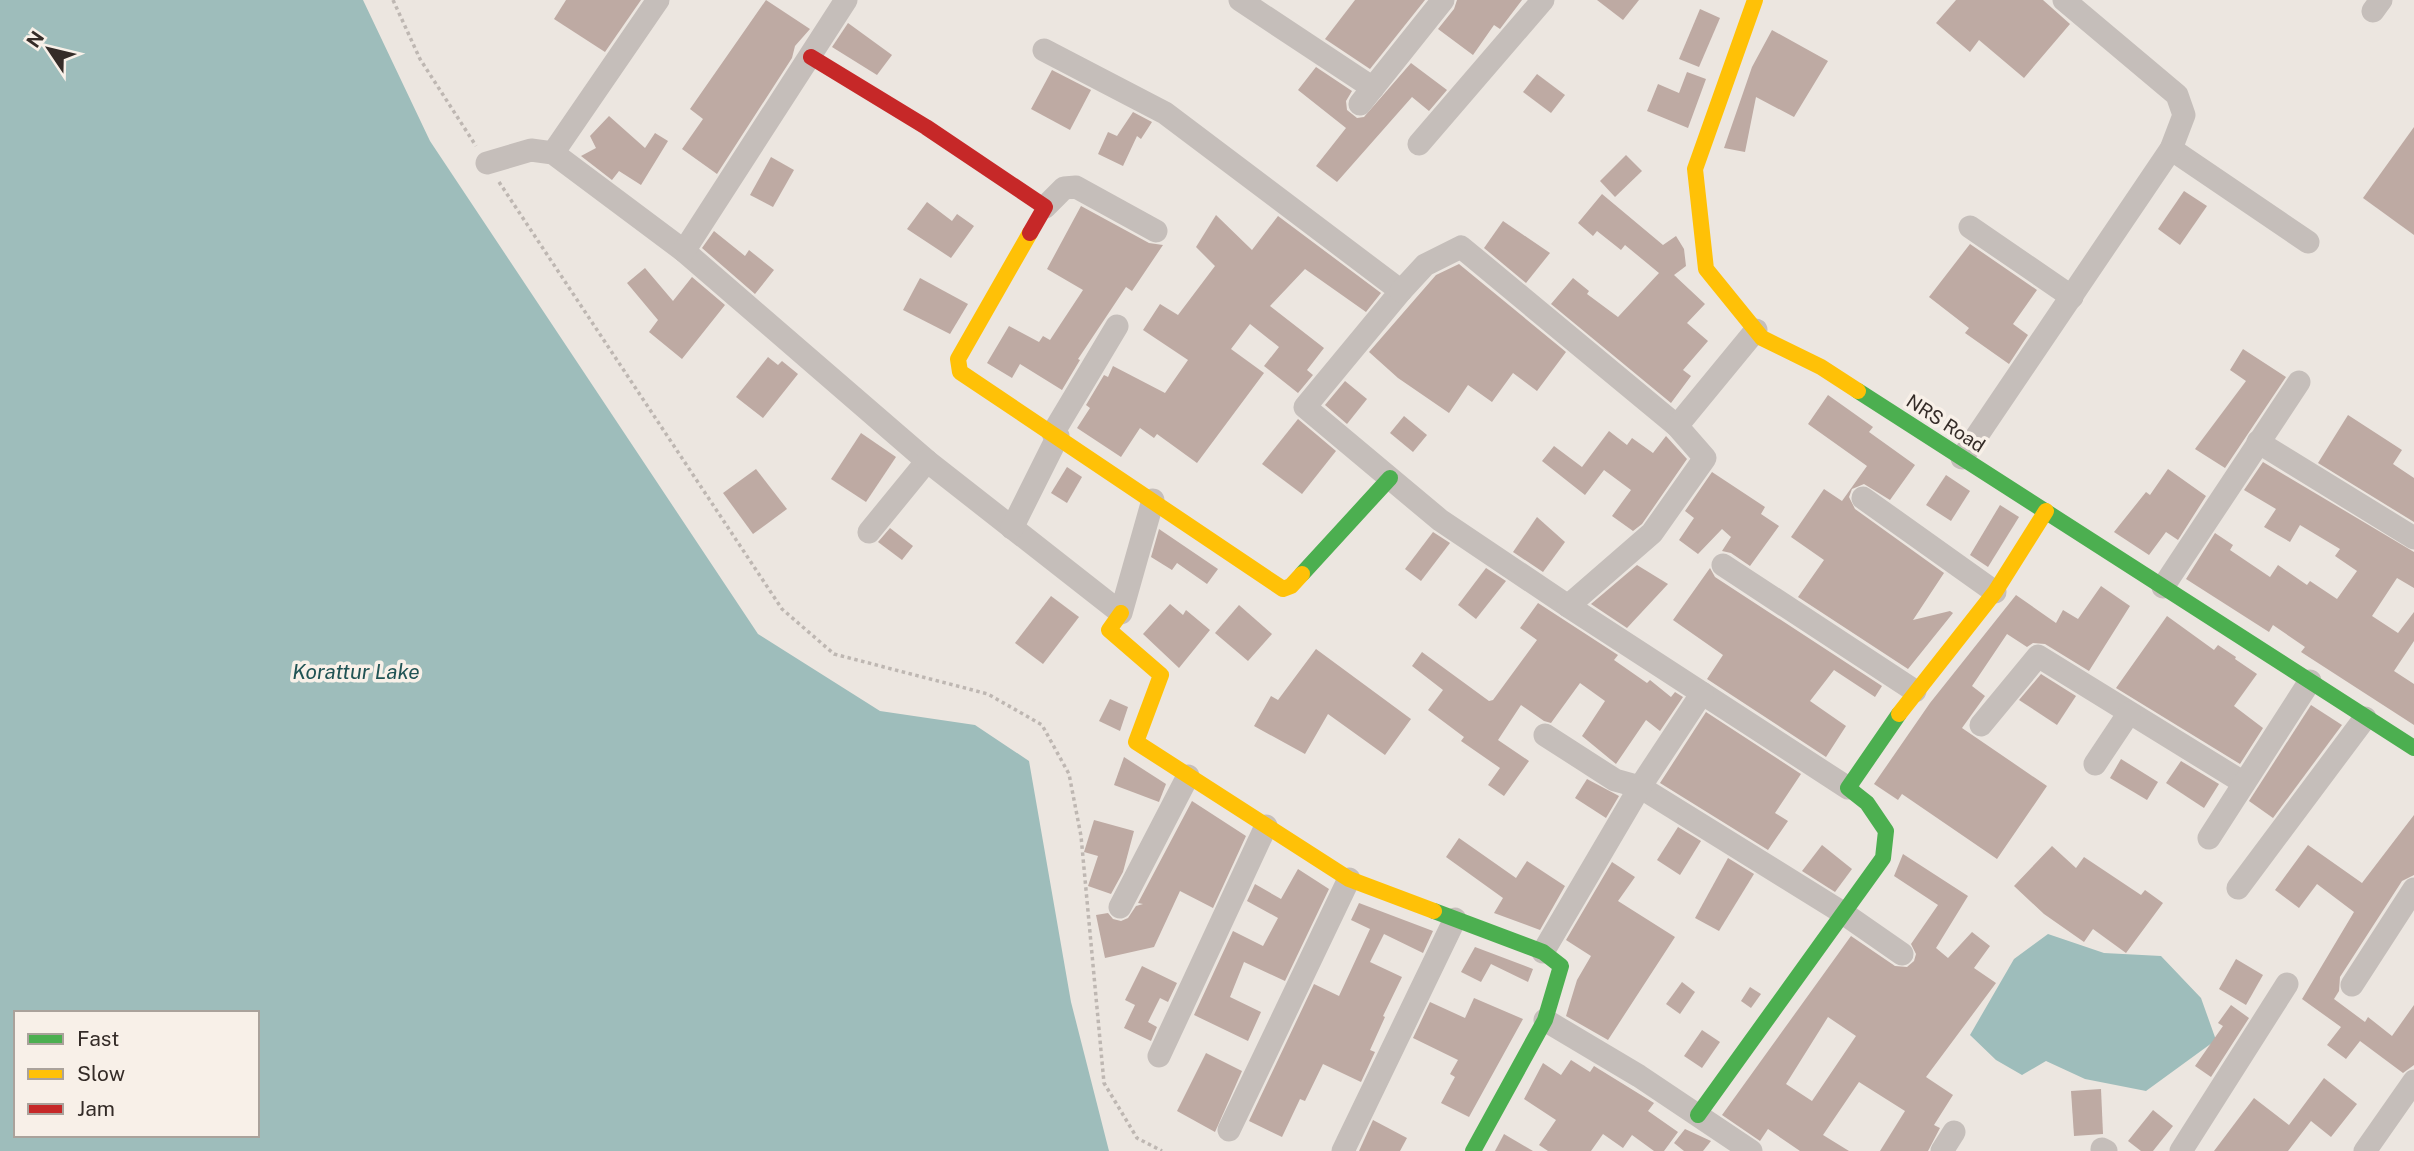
<svg xmlns="http://www.w3.org/2000/svg" width="2414" height="1151" font-family="'Public Sans',sans-serif">
	<style>
		.water { fill: #9ebdbb; fill-rule: evenodd }
		.building { fill: #beaaa3; fill-rule: evenodd }
		.lines { fill: none; stroke-linecap: round; stroke-linejoin: round }
		.path { stroke: #beb7b2; stroke-width: 3.5; stroke-dasharray: 3.5 3.5; stroke-linecap: butt }
		.street { stroke: #c5beba; stroke-width: 23 }
		.fast { stroke: #4caf50; stroke-width: 16 }
		.slow { stroke: #ffc107; stroke-width: 16 }
		.jam { stroke: #c62828; stroke-width: 16 }
		.labels { text-anchor: middle; dominant-baseline: central; stroke-width: 7; stroke-linejoin: round; paint-order: stroke }
		.street-label { font-size: 19px; fill: #352c28; stroke: #f8f0e8 }
		.water-label { font-size: 21px; font-style: italic; fill: #205354; stroke: #f8f0e8 }
	</style>
	<rect width="100%" height="100%" fill="#ece6e0"/>
	<g class="water">
		<path d="M0 0H363L430 141 758 634 880 711 975 725 1029 761 1071 1002 1109 1151H0ZM16 1013H257V1135H16Z"/>
		<polygon points="2048,934 2104,953 2161,956 2201,998 2216,1040 2146,1091 2085,1079 2046,1061 2022,1075 1996,1060 1970,1035 2014,959"/>
	</g>
	<g class="building">
		<polygon points="566,0 641,0 605,52 554,19"/>
		<polygon points="766,0 810,29 795,46 792,58 717,174 682,149 703,119 690,109"/>
		<polygon points="1355,0 1425,0 1370,69 1325,39"/>
		<polygon points="1457,0 1522,0 1500,29 1494,25 1473,55 1438,29 1454,9"/>
		<polygon points="1597,0 1639,0 1623,20"/>
		<polygon points="1956,0 2043,0 2070,24 2024,78 1979,40 1970,52 1936,23"/>
		<polygon points="1700,9 1720,18 1699,67 1679,59"/>
		<polygon points="848,23 892,55 877,75 832,47"/>
		<polygon points="1772,30 1828,61 1794,117 1756,97 1745,152 1724,148 1752,67"/>
		<polygon points="1411,63 1447,90 1429,111 1412,97 1337,182 1316,166 1346,128 1298,90 1316,67 1352,91 1346,101 1347,110 1357,118 1364,117"/>
		<polygon points="1052,70 1091,90 1070,130 1031,109"/>
		<polygon points="1687,72 1706,79 1688,128 1647,111 1658,84 1679,93"/>
		<polygon points="1537,74 1565,95 1551,113 1523,92"/>
		<polygon points="1133,112 1152,122 1141,139 1137,136 1123,166 1098,154 1108,132 1117,136"/>
		<polygon points="609,116 645,148 655,133 668,141 641,185 619,171 612,180 581,156 596,148 590,136"/>
		<polygon points="2414,127 2414,235 2363,198"/>
		<polygon points="1626,155 1642,171 1615,197 1600,181"/>
		<polygon points="771,157 794,170 773,207 750,195"/>
		<polygon points="2184,191 2207,206 2180,245 2158,229"/>
		<polygon points="1602,194 1663,245 1676,236 1684,249 1686,266 1674,275 1705,304 1687,323 1708,341 1683,370 1691,376 1671,403 1551,304 1573,278 1589,291 1587,294 1618,317 1659,273 1625,245 1621,250 1597,231 1593,236 1578,223"/>
		<polygon points="927,202 952,221 957,214 974,226 951,258 907,229"/>
		<polygon points="1081,206 1149,243 1163,245 1132,291 1126,287 1078,359 1080,360 1062,390 1020,364 1012,378 987,363 1009,326 1039,342 1043,336 1050,340 1083,290 1047,269"/>
		<polygon points="1216,215 1252,250 1278,216 1381,293 1366,312 1305,269 1270,306 1324,348 1307,370 1313,375 1298,393 1264,366 1279,347 1250,324 1231,349 1264,373 1197,463 1157,434 1154,438 1140,428 1121,457 1077,428 1090,408 1086,405 1104,375 1108,377 1113,366 1165,393 1188,360 1143,330 1160,304 1178,315 1215,266 1196,247"/>
		<polygon points="1503,221 1550,253 1526,283 1484,248"/>
		<polygon points="714,231 745,256 749,250 774,270 755,294 702,248"/>
		<polygon points="1970,244 2037,290 2013,324 2028,335 2009,364 1965,333 1969,328 1929,297"/>
		<polygon points="1459,264 1566,352 1537,391 1513,373 1492,402 1468,385 1449,413 1398,378 1369,352 1436,275"/>
		<polygon points="645,268 673,301 692,277 725,305 682,359 649,332 658,320 627,283"/>
		<polygon points="920,278 968,304 950,334 903,310"/>
		<polygon points="2243,349 2286,377 2225,468 2195,449 2246,381 2230,370"/>
		<polygon points="768,357 778,365 782,361 798,374 763,418 736,397"/>
		<polygon points="1345,381 1367,399 1347,424 1325,405"/>
		<polygon points="1828,395 1873,427 1869,432 1915,465 1890,500 1864,484 1852,489 1849,497 1855,509 1944,573 1913,620 1950,611 1953,613 1908,669 1798,597 1824,560 1791,537 1824,489 1842,501 1867,466 1808,424"/>
		<polygon points="2348,415 2402,450 2393,464 2414,478 2414,522 2318,463"/>
		<polygon points="1404,416 1427,435 1413,452 1390,433"/>
		<polygon points="1298,419 1336,451 1302,494 1262,464"/>
		<polygon points="1609,431 1627,445 1632,438 1653,453 1666,436 1687,459 1642,524 1633,531 1612,516 1631,490 1604,470 1585,495 1542,461 1554,446 1582,467"/>
		<polygon points="861,433 896,457 866,502 831,479"/>
		<polygon points="2263,462 2414,552 2414,588 2397,578 2372,616 2398,633 2414,612 2414,641 2394,671 2414,684 2414,725 2301,652 2305,647 2273,625 2269,632 2186,579 2215,533 2233,545 2230,550 2270,577 2278,565 2307,585 2310,581 2337,599 2357,571 2335,556 2340,549 2300,525 2290,542 2264,527 2276,509 2244,490"/>
		<polygon points="1067,467 1082,477 1067,503 1051,493"/>
		<polygon points="756,469 787,509 753,534 723,493"/>
		<polygon points="2168,469 2206,496 2178,540 2166,532 2149,555 2114,532 2146,492 2150,495"/>
		<polygon points="1712,472 1765,507 1761,514 1779,526 1750,566 1731,553 1722,551 1731,537 1722,529 1698,554 1679,540 1694,518 1685,511"/>
		<polygon points="1946,475 1970,491 1951,521 1926,505"/>
		<polygon points="2000,505 2019,517 1988,567 1970,555"/>
		<polygon points="1537,517 1565,542 1543,572 1513,552"/>
		<polygon points="890,528 913,546 902,560 878,542"/>
		<polygon points="1159,529 1218,569 1207,584 1177,563 1172,570 1151,557"/>
		<polygon points="1433,532 1450,543 1421,581 1405,569"/>
		<polygon points="1637,565 1668,584 1627,628 1591,604"/>
		<polygon points="1486,568 1506,581 1476,619 1458,605"/>
		<polygon points="1710,568 1715,577 1882,686 1875,697 1834,670 1810,701 1846,726 1826,757 1707,679 1723,655 1673,620"/>
		<polygon points="2101,586 2130,606 2089,671 2045,644 2033,643 2027,647 2007,634 1972,686 1985,696 1962,728 2047,786 1997,859 1902,794 1898,800 1874,784 1930,703 2016,595 2056,623 2063,610 2078,619"/>
		<polygon points="1051,596 1079,617 1043,664 1015,643"/>
		<polygon points="1538,603 1618,655 1614,660 1647,683 1650,680 1671,697 1675,692 1683,697 1660,731 1646,720 1616,764 1582,736 1605,701 1580,683 1551,723 1544,721 1521,705 1498,740 1529,761 1504,796 1488,785 1500,768 1461,741 1464,737 1428,710 1443,690 1412,666 1422,652 1489,701 1493,700 1537,640 1520,628"/>
		<polygon points="1170,604 1183,615 1186,610 1210,630 1179,668 1143,634"/>
		<polygon points="1239,605 1272,634 1248,661 1215,633"/>
		<polygon points="2167,616 2214,650 2218,645 2236,657 2235,659 2257,674 2234,706 2263,728 2240,764 2116,688"/>
		<polygon points="1316,649 1411,719 1385,755 1328,714 1305,754 1254,726 1271,696 1278,700"/>
		<polygon points="2041,674 2076,696 2057,725 2019,700"/>
		<polygon points="1110,699 1128,707 1120,731 1099,721"/>
		<polygon points="2311,705 2342,725 2273,818 2249,801"/>
		<polygon points="1706,712 1801,774 1775,813 1788,821 1768,850 1660,783"/>
		<polygon points="1124,757 1166,784 1159,802 1114,785"/>
		<polygon points="2121,759 2158,782 2147,800 2110,778"/>
		<polygon points="2181,761 2219,784 2204,808 2166,783"/>
		<polygon points="1587,779 1619,796 1606,818 1575,798"/>
		<polygon points="1192,801 1246,836 1213,908 1180,891 1154,947 1105,958 1096,915 1108,913 1113,919 1121,921 1128,918 1136,906 1143,904 1138,903"/>
		<polygon points="2414,815 2414,875 2402,881 2340,977 2339,991 2334,999 2365,1022 2368,1017 2392,1036 2414,1005 2414,1065 2403,1073 2360,1041 2346,1059 2327,1045 2341,1027 2302,999 2354,912 2317,884 2299,908 2275,890 2308,845 2362,883"/>
		<polygon points="1094,820 1134,831 1123,872 1111,894 1088,886 1098,856 1084,852"/>
		<polygon points="1678,827 1701,841 1680,875 1657,860"/>
		<polygon points="1459,838 1516,878 1527,861 1565,886 1540,930 1494,913 1503,898 1446,857"/>
		<polygon points="1822,845 1852,869 1835,892 1802,871"/>
		<polygon points="2052,846 2076,868 2084,857 2141,895 2145,890 2163,903 2126,953 2093,929 2084,942 2044,914 2014,886"/>
		<path d="M1903 854 1968 896 1936 948 1948 958 1972 932 1990 946 1974 968 1996 983 1926 1077 1953 1095 1934 1125 1940 1128 1928 1151H1880L1905 1111 1859 1082 1823 1135 1849 1151H1800L1768 1129 1760 1141 1722 1115 1851 936 1895 966 1907 967 1914 961 1916 954 1911 944 1938 905 1894 876ZM1828 1017 1856 1036 1812 1101 1786 1084Z"/>
		<polygon points="1728,858 1754,874 1719,931 1695,918"/>
		<polygon points="1612,862 1635,877 1618,901 1675,937 1608,1040 1566,1016 1577,980 1591,956 1566,940"/>
		<polygon points="1298,869 1329,889 1285,981 1244,962 1230,997 1261,1012 1248,1041 1194,1015 1233,931 1263,946 1278,918 1247,901 1255,884 1281,899"/>
		<polygon points="1359,903 1433,931 1423,953 1384,934 1370,962 1402,977 1383,1016 1385,1017 1370,1050 1375,1052 1361,1082 1323,1064 1305,1101 1300,1099 1282,1137 1249,1121 1314,984 1339,996 1370,929 1351,920"/>
		<polygon points="1475,947 1533,969 1528,982 1491,964 1481,982 1461,972"/>
		<polygon points="2236,959 2263,975 2246,1005 2219,989"/>
		<polygon points="1142,966 1177,983 1168,1002 1160,998 1148,1022 1157,1027 1151,1041 1124,1028 1135,1005 1125,1000"/>
		<polygon points="1682,982 1695,992 1680,1014 1666,1004"/>
		<polygon points="1750,987 1761,994 1751,1008 1741,1001"/>
		<polygon points="1474,998 1523,1019 1469,1117 1441,1103 1455,1077 1450,1074 1458,1060 1413,1038 1430,1002 1465,1018"/>
		<polygon points="2231,1005 2249,1018 2211,1077 2195,1066 2223,1026 2218,1023"/>
		<polygon points="1702,1030 1720,1042 1702,1068 1684,1056"/>
		<polygon points="1206,1053 1242,1071 1215,1132 1177,1111"/>
		<polygon points="1571,1060 1590,1072 1594,1066 1654,1103 1648,1111 1678,1132 1664,1151 1654,1151 1632,1135 1623,1148 1603,1134 1591,1151 1548,1151 1539,1145 1556,1120 1524,1099 1543,1063 1561,1075"/>
		<polygon points="2324,1078 2357,1104 2331,1137 2311,1121 2288,1151 2214,1151 2254,1098 2289,1125"/>
		<polygon points="2101,1089 2103,1134 2074,1136 2071,1091"/>
		<polygon points="2153,1110 2173,1126 2153,1151 2141,1151 2128,1141"/>
		<polygon points="1373,1120 1407,1138 1400,1151 1359,1151"/>
		<polygon points="1685,1129 1711,1141 1703,1151 1684,1151 1674,1143"/>
		<polygon points="1504,1134 1533,1151 1495,1151"/>
	</g>
	<g class="lines">
		<g class="path">
			<polyline points="393,0 420,59 476,146"/>
			<polyline points="499,182 782,609 834,654 988,694 1042,725 1069,774 1081,836 1104,1083 1137,1138 1162,1151"/>
		</g>
		<g class="street">
			<polyline points="1240,0 1373,88"/>
			<polyline points="2373,11 2381,0"/>
			<polyline points="1044,50 1165,113 1401,291 1305,407 1440,520 1568,606"/>
			<polyline points="1360,104 1443,0"/>
			<polyline points="1419,144 1543,0"/>
			<polyline points="2171,149 2308,242"/>
			<polyline points="553,153 658,0"/>
			<polyline points="487,163 531,150 553,153 684,251 927,461 869,532"/>
			<polyline points="1045,207 1064,188 1076,187 1156,231"/>
			<polyline points="1970,227 2072,297"/>
			<polyline points="684,251 846,0"/>
			<polyline points="1401,291 1425,265 1461,247 1677,426"/>
			<polyline points="1756,330 1677,426 1705,458 1652,533 1568,606 1848,788"/>
			<polyline points="1053,433 1117,326"/>
			<polyline points="2258,442 2414,538"/>
			<polyline points="1962,458 2171,149 2184,115 2177,95 2064,0"/>
			<polyline points="927,461 1121,613 1153,500"/>
			<polyline points="1863,498 1995,592"/>
			<polyline points="1012,528 1058,436"/>
			<polyline points="1723,565 1915,691"/>
			<polyline points="2163,587 2299,382"/>
			<polyline points="1981,725 2038,656 2244,783"/>
			<polyline points="1545,735 1615,780 1640,787 1843,913 1902,954"/>
			<polyline points="2095,764 2129,713"/>
			<polyline points="2209,838 2310,681"/>
			<polyline points="2238,888 2365,718"/>
			<polyline points="1120,907 1188,776"/>
			<polyline points="1543,952 1640,787 1702,693"/>
			<polyline points="2352,985 2414,889"/>
			<polyline points="1545,1020 1639,1076 1751,1151"/>
			<polyline points="1159,1056 1266,826"/>
			<polyline points="1229,1130 1349,879"/>
			<polyline points="2102,1149 2106,1151"/>
			<polyline points="1343,1151 1455,919"/>
			<polyline points="1942,1151 1954,1132"/>
			<polyline points="2181,1151 2287,984"/>
			<polyline points="2365,1151 2414,1081"/>
		</g>
		<g class="fast">
			<polyline points="1858,391 2414,748"/>
			<polyline points="1302,574 1390,478"/>
			<polyline points="1434,911 1543,952 1561,966 1545,1020 1473,1151"/>
			<polyline points="1698,1115 1883,858 1886,831 1867,803 1848,788 1899,714"/>
		</g>
		<g class="slow">
			<polyline points="1755,0 1695,169 1706,269 1762,338 1821,367 1858,391"/>
			<polyline points="1030,233 958,359 960,372 1283,589 1291,586 1302,574"/>
			<polyline points="1121,613 1109,630 1161,675 1136,742 1349,879 1434,911"/>
			<polyline points="1899,714 1995,592 2046,511"/>
		</g>
		<polyline class="jam" points="811,57 926,127 1045,207 1030,233"/>
	</g>
	<g class="labels">
		<g class="street-label">
			<text transform="translate(1946 423) rotate(33)">NRS Road</text>
		</g>
		<g class="water-label">
			<text x="356" y="671">Korattur Lake</text>
		</g>
	</g>
	<rect x="14" y="1011" width="245" height="126" fill="#f8f0e8" stroke="#aaa29b" stroke-width="2"/>
	<rect x="28" y="1034" width="35" height="10" fill="#4caf50" stroke="#aaa29b" stroke-width="2"/>
	<text x="77" y="1046" font-size="21" fill="#352c28">Fast</text>
	<rect x="28" y="1069" width="35" height="10" fill="#ffc107" stroke="#aaa29b" stroke-width="2"/>
	<text x="77" y="1081" font-size="21" fill="#352c28">Slow</text>
	<rect x="28" y="1104" width="35" height="10" fill="#c62828" stroke="#aaa29b" stroke-width="2"/>
	<text x="77" y="1116" font-size="21" fill="#352c28">Jam</text>
	<g transform="translate(49 49) rotate(305)" stroke="#f8f0e8" stroke-width="5" paint-order="stroke">
	<path d="M0-5L12 26L0 18L-12 26Z" fill="#352c28"/>
	<text y="-10" font-size="19" font-weight="bold" text-anchor="middle" fill="#352c28">N</text>
	</g>
</svg>
